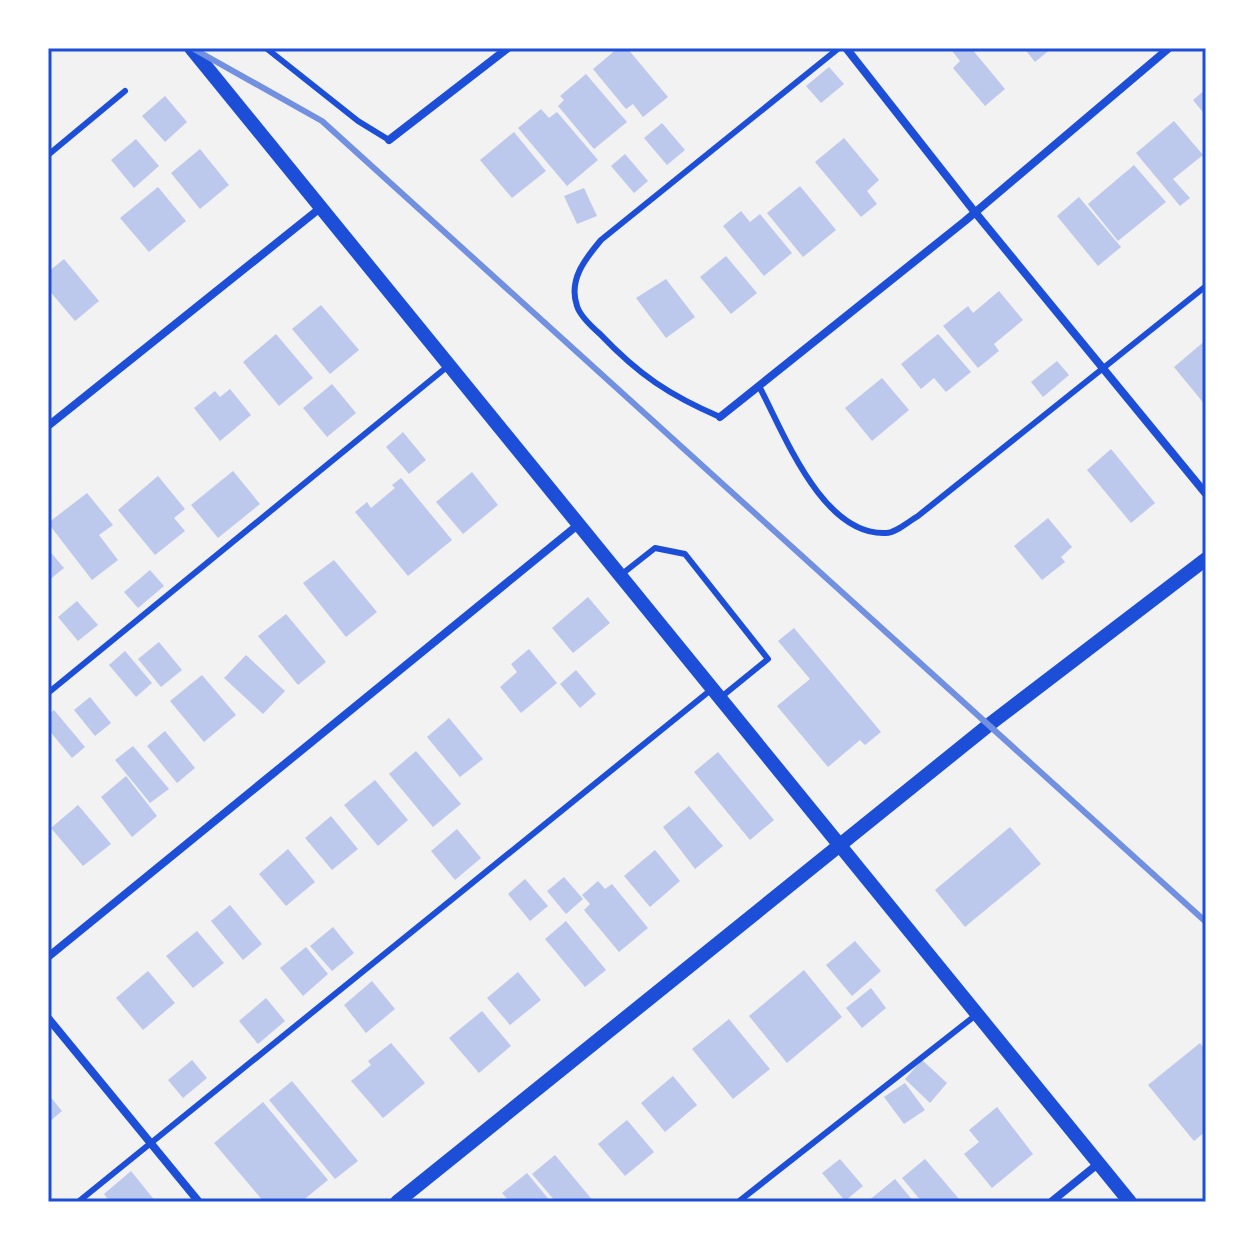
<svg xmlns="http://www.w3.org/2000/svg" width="1254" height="1250" font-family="'Nunito Sans',sans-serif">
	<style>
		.building { fill: #bdc9ec }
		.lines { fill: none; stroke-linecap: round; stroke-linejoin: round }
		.service { stroke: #1d4ed8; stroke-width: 6 }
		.minor { stroke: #1d4ed8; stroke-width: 8 }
		.tertiary { stroke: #1d4ed8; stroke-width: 14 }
		.rail { stroke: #7290e2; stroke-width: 6 }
		.neatline { fill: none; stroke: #1d4ed8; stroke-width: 3 }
	</style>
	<rect width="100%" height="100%" fill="#f2f2f2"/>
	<g class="building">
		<polygon points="618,48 627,48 668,97 643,117 633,104 626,109 593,69"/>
		<polygon points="950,48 971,48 1005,89 985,106 953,68 960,61"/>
		<polygon points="1024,48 1052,48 1035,62"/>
		<polygon points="829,67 844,84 821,103 806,86"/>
		<polygon points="586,74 627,122 594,149 558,106 564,100 560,96"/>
		<polygon points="1206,89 1206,116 1193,100"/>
		<polygon points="165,96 187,122 165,142 142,116"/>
		<polygon points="541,109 549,118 557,112 598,160 567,186 518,128"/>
		<polygon points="1174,121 1203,155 1173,179 1190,198 1180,206 1136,153"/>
		<polygon points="662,123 685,150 667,165 644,138"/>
		<polygon points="514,132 546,171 512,198 480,160"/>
		<polygon points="844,138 879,180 867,191 877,204 861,217 815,162"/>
		<polygon points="136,139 159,166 134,188 111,160"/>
		<polygon points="200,149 229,185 200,209 171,173"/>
		<polygon points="625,154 648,181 634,193 611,166"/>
		<polygon points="1134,165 1166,202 1118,241 1088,204"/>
		<polygon points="800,186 836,230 803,257 767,213"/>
		<polygon points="158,187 186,221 149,252 120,218"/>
		<polygon points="584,188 597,216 577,224 564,196"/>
		<polygon points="1079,197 1121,247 1098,266 1057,216"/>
		<polygon points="741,211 750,222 760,214 792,253 764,276 723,226"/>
		<polygon points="726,256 757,293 731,314 700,277"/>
		<polygon points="64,259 99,301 75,321 48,289 48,272"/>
		<polygon points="666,279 695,317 666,338 636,298"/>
		<polygon points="999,291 1023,320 994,344 999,351 978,368 943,326 968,306 973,313"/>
		<polygon points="321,305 359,350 330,374 292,329"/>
		<polygon points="276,334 313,378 279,406 243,362"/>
		<polygon points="938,334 971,372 946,392 934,378 921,389 901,364"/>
		<polygon points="1206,340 1206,406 1174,367"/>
		<polygon points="1057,361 1069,375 1043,397 1031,382"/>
		<polygon points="882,378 909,410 872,441 845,408"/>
		<polygon points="332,384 356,413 327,437 303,408"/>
		<polygon points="230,389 251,415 220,441 194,408 215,391 220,397"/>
		<polygon points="403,432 426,460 409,474 386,447"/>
		<polygon points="1111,449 1155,503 1131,523 1087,470"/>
		<polygon points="233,471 260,504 218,538 191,505"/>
		<polygon points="472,472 498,505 463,534 436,502"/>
		<polygon points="158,476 185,509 174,518 185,531 155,555 118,510"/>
		<polygon points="401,478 452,540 408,576 355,512 367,502 371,508 395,488 392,485"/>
		<polygon points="87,493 113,525 99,535 118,560 92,580 48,523"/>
		<polygon points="1048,518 1072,547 1061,557 1065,562 1042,580 1014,546"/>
		<polygon points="48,549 64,568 48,581"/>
		<polygon points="334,560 377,612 346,637 303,583"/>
		<polygon points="150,570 164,586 138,608 124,592"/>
		<polygon points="588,597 610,623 573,653 552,628"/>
		<polygon points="77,601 98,625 78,641 58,617"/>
		<polygon points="286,614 326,662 298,685 258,636"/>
		<polygon points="794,628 881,732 865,745 860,740 828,767 777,706 810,679 778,641"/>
		<polygon points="159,642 182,670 161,687 138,659"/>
		<polygon points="529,649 557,683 521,713 500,687 517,672 511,664"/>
		<polygon points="125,651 152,683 136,697 109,665"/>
		<polygon points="246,655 285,691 263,714 224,678"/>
		<polygon points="576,670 596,694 580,708 560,684"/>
		<polygon points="202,675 236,715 204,742 170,701"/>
		<polygon points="90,697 111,723 95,736 74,710"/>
		<polygon points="54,710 85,747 72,758 48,729 48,715"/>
		<polygon points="449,718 483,759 460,777 427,737"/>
		<polygon points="165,731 195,768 177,783 147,746"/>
		<polygon points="133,746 169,789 150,803 115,760"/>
		<polygon points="416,751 461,804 433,827 389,774"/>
		<polygon points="718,752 774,820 750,840 694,772"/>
		<polygon points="126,776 157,816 132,837 101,797"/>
		<polygon points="375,780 408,820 378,846 344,805"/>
		<polygon points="78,805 111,844 83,866 51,828"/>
		<polygon points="689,806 723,846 695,869 663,827"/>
		<polygon points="331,816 358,849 332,870 305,838"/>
		<polygon points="1010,827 1041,864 965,927 935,890"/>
		<polygon points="457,829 481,858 455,880 431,851"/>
		<polygon points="288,849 315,882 286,906 259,874"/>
		<polygon points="655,850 680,881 650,907 624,876"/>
		<polygon points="564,877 583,899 566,914 547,891"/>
		<polygon points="525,879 548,906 530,921 508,894"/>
		<polygon points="598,881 605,889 612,884 648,928 619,952 584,910 590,904 582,895"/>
		<polygon points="230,905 262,944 243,960 211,921"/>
		<polygon points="566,921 606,970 585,987 545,939"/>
		<polygon points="333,927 354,953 332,971 310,946"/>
		<polygon points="197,931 224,963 193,988 166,956"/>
		<polygon points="855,941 881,971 852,996 826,965"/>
		<polygon points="306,947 328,974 303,996 280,968"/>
		<polygon points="804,970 842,1017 787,1063 749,1016"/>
		<polygon points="148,971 175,1003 143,1030 116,998"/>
		<polygon points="518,972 541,1000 510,1025 487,998"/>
		<polygon points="372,981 395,1009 366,1033 344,1005"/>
		<polygon points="871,988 886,1008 862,1028 846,1008"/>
		<polygon points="266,998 285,1021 258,1044 239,1021"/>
		<polygon points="482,1011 511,1046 479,1073 449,1038"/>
		<polygon points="729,1019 770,1069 733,1099 692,1049"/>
		<polygon points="391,1043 425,1083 383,1118 351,1081 371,1065 368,1061"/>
		<polygon points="1200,1043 1206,1051 1206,1131 1194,1141 1148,1085"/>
		<polygon points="192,1060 207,1078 183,1098 168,1080"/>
		<polygon points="922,1060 947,1083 930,1103 905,1079"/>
		<polygon points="673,1076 697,1105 665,1132 641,1103"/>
		<polygon points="292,1081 358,1161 335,1179 269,1100"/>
		<polygon points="905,1083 925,1110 904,1124 884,1097"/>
		<polygon points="48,1094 62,1111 48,1123"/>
		<polygon points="263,1102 328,1180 301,1202 264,1202 214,1143"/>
		<polygon points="997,1107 1033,1154 992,1188 964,1154 979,1142 969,1130"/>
		<polygon points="627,1120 654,1152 625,1176 598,1144"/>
		<polygon points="555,1155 594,1202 556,1202 532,1174"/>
		<polygon points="840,1159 863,1186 845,1201 822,1173"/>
		<polygon points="925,1159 959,1199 955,1202 922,1202 902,1178"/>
		<polygon points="131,1171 156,1202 110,1202 104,1194"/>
		<polygon points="527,1173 551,1202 510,1202 502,1193"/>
		<polygon points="895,1179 914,1202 867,1202"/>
	</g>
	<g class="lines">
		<g class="service">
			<polyline points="266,48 358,121 389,140"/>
			<polyline points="48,155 125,91"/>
			<path d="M759 386C784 433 822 536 886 533 896 533 909 521 918 516L1206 286"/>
			<path d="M720 417C669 395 639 375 600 334 592 327 580 316 577 306 568 280 585 259 601 240L839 48"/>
			<polyline points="622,574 655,548 685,554 768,659 720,698"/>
			<polyline points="48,693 448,366"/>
			<polyline points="78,1202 712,689"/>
			<polyline points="738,1202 976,1015"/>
		</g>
		<g class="minor">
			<polyline points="846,48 974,211 1206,494"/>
			<polyline points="389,140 508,48"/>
			<polyline points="720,417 965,221 1169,48"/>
			<polyline points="48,426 319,209"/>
			<polyline points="48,957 579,524"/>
			<polyline points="48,1018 199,1202"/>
			<polyline points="1051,1202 1099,1163"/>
		</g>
		<g class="tertiary">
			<polyline points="191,48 1130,1202"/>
			<polyline points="397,1202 990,724 1206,559"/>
		</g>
		<polyline class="rail" points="192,48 322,121 1206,922"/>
	</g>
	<rect width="1254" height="1250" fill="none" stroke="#ffffff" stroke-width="100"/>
	<rect x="50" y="50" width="1154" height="1150" class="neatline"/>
</svg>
